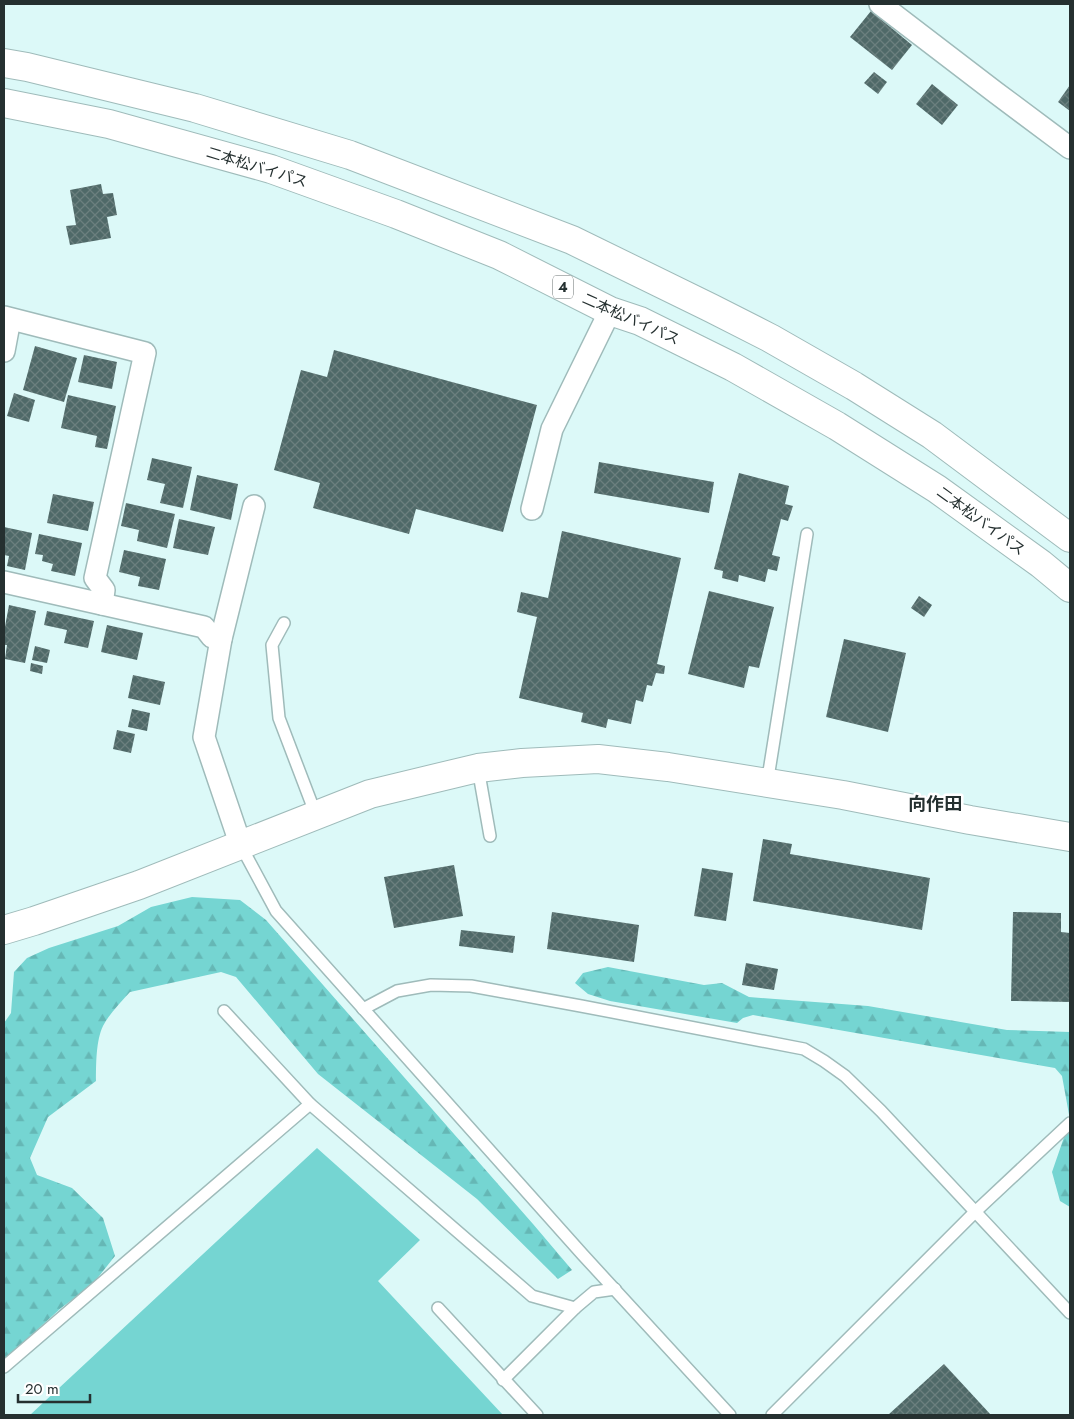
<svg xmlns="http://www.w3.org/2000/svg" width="1074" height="1419" font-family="Jost,'Noto Sans JP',sans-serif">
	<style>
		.forest { fill: url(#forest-firs) }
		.pitch { fill: #75d5d2 }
		.building { fill: url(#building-cross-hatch) }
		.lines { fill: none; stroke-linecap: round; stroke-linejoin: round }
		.lane-casing { stroke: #9fbbba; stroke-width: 14 }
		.street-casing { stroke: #9fbbba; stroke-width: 24 }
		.secondary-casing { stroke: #9fbbba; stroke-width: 30 }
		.highway-casing { stroke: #9fbbba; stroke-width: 30 }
		.lane { stroke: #fff; stroke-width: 11 }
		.street { stroke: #fff; stroke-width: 21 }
		.secondary { stroke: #fff; stroke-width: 28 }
		.highway { stroke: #fff; stroke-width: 28 }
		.labels { text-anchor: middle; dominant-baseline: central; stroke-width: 5; stroke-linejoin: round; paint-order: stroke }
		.shield { fill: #fff; stroke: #666e6e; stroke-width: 1 }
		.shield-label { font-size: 14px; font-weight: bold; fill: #253030 }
		.street-label { font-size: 15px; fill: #253030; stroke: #fff }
		.quarter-label { font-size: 18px; font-weight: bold; fill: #253030; stroke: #fff }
	</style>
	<defs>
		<pattern id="forest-firs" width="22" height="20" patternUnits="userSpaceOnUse" patternTransform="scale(1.25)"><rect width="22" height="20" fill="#75d5d2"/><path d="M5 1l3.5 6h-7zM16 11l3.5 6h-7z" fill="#65b7b5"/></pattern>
		<pattern id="building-cross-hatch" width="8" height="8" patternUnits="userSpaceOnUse" patternTransform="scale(1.25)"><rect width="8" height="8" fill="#4f6968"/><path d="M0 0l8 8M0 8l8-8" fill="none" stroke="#6b7f7e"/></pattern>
	</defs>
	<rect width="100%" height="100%" fill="#dcf9f8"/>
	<g class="forest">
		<path d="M192 897 240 900 266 920 533 1224 572 1270 558 1279 477 1199 318 1074 236 977 221 972 130 992C121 1002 109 1014 103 1026 96 1040 96 1065 96 1081L48 1117 30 1158 37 1175 72 1188 103 1218 115 1256 92 1285 61 1308 4 1360V1023L11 1013 14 972 27 958 49 948 118 926 151 907Z"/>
		<polygon points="608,967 704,985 722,983 749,997 868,1006 1007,1030 1070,1032 1070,1207 1060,1201 1052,1172 1070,1120 1062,1076 1055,1068 753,1015 743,1018 737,1023 610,1001 588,994 575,983 583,973"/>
	</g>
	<polygon class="pitch" points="317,1148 420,1240 378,1281 503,1415 30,1415"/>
	<g class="building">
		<polygon points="871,11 912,45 892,70 850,37"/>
		<polygon points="874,72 887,82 878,94 864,83"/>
		<polygon points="932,84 958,105 942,125 916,104"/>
		<polygon points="1070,85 1070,111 1058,102"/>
		<polygon points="101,184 103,194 113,193 117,215 107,217 111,238 70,245 66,226 76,225 70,190"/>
		<polygon points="35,346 77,358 64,402 23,390"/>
		<polygon points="334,350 537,405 503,532 416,509 409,534 313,508 320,483 274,470 301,370 327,377"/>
		<polygon points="84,355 117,362 112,389 78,382"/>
		<polygon points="14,393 35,400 29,422 7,416"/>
		<polygon points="68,395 116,406 107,449 95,447 97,436 61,428"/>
		<polygon points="152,458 192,467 183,508 160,503 165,484 147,480"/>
		<polygon points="599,462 714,482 709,513 594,493"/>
		<polygon points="739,473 789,486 785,504 793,506 788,521 781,519 772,555 780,557 777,571 768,569 765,582 739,575 738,582 722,578 723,571 714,569"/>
		<polygon points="197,475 238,484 231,520 190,510"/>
		<polygon points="53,494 94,502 88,531 47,523"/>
		<polygon points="126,503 175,514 167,548 137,541 139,530 121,526"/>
		<polygon points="179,519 215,527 208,555 173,548"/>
		<polygon points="4,527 32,533 25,570 7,566 9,556 4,555"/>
		<polygon points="562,531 681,558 657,664 665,666 664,674 656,673 652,686 647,685 643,702 636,700 631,724 608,719 606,728 581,722 583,713 519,698 537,617 517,612 521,592 548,598"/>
		<polygon points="39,534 82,543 75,576 51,571 53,564 42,561 43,555 35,554"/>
		<polygon points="124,550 166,559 159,590 138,586 140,577 119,572"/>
		<polygon points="709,591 774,607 759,668 749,666 744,688 688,674"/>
		<polygon points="919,596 932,605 924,617 911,608"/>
		<polygon points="9,605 36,611 25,663 5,659 7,645 4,645 4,632"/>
		<polygon points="47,611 94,621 88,648 64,643 67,630 44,625"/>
		<polygon points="107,625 143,633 137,660 101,652"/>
		<polygon points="844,639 906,653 888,732 826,717"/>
		<polygon points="35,646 50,650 47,663 32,660"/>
		<polygon points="31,663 43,666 42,674 30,671"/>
		<polygon points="133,675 165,682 160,705 128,698"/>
		<polygon points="132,709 150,713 147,731 128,727"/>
		<polygon points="117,730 135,734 131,753 113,749"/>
		<polygon points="763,839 792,844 790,854 930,878 922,930 753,901"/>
		<polygon points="454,865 463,916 394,928 384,877"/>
		<polygon points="702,868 733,873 726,921 694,916"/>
		<polygon points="552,912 639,925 634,962 547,949"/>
		<polygon points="1013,912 1061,913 1061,932 1070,933 1070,1002 1011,1001"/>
		<polygon points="461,930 515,936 513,953 459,946"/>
		<polygon points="746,963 778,969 774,990 742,985"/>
		<polygon points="944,1364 991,1415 888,1415"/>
	</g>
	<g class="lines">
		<defs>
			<g id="lane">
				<polyline points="284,623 272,645 279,718 316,815"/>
				<polyline points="478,768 490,836"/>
				<polyline points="767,784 807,534"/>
				<polyline points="241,846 276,911 583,1255 730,1415"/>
				<polyline points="363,1009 397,991 431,985 471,986 581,1006 804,1049 824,1061 845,1076 881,1111 1070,1313"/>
				<polyline points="224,1011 310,1104 532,1296 575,1308 594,1292 615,1289"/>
				<polyline points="438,1308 537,1415"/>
				<polyline points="4,1367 310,1104"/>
				<polyline points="503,1380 575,1308"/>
				<polyline points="772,1415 975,1212 1070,1123"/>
			</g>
			<g id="street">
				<polyline points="880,4 995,92 1070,148"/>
				<polyline points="4,317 145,353 95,578 104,590 102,604"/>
				<polyline points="4,351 10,319"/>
				<polyline points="532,509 552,429 610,311"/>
				<polyline points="4,582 204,627 212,637 221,639"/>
				<polyline points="241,846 204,737 221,639 254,506"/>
			</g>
			<polyline id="secondary" points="4,930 34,921 139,885 370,794 478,768 522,763 598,759 668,767 843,795 970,820 1070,837"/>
			<g id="highway">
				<polyline points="4,63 27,67 195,108 350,155 572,240 711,308 770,338 854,386 932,435 1070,538"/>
				<polyline points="4,103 109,124 271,169 396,214 499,255 610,311 640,321 733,367 837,426 937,489 1041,564 1070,588"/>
			</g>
		</defs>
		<use href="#lane" class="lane-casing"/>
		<use href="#street" class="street-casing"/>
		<use href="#secondary" class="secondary-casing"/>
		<use href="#highway" class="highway-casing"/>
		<use href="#lane" class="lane"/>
		<use href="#street" class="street"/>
		<use href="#secondary" class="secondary"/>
		<use href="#highway" class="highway"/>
	</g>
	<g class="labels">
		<rect class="shield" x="553" y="275.5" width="20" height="23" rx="4"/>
		<g class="shield-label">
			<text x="563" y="287">4</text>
		</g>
		<g class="street-label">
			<text transform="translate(257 167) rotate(17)">二本松バイパス</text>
			<text transform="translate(631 319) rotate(24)">二本松バイパス</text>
			<text transform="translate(981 521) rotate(36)">二本松バイパス</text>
		</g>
		<g class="quarter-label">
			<text x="935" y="804">向作田</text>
		</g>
	</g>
	<rect width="1074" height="1419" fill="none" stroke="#253030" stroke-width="10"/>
	<path d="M18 1394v8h72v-8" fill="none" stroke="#253030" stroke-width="2.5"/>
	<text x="25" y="1394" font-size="15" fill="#253030" stroke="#ffffff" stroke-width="4" paint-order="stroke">20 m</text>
</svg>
